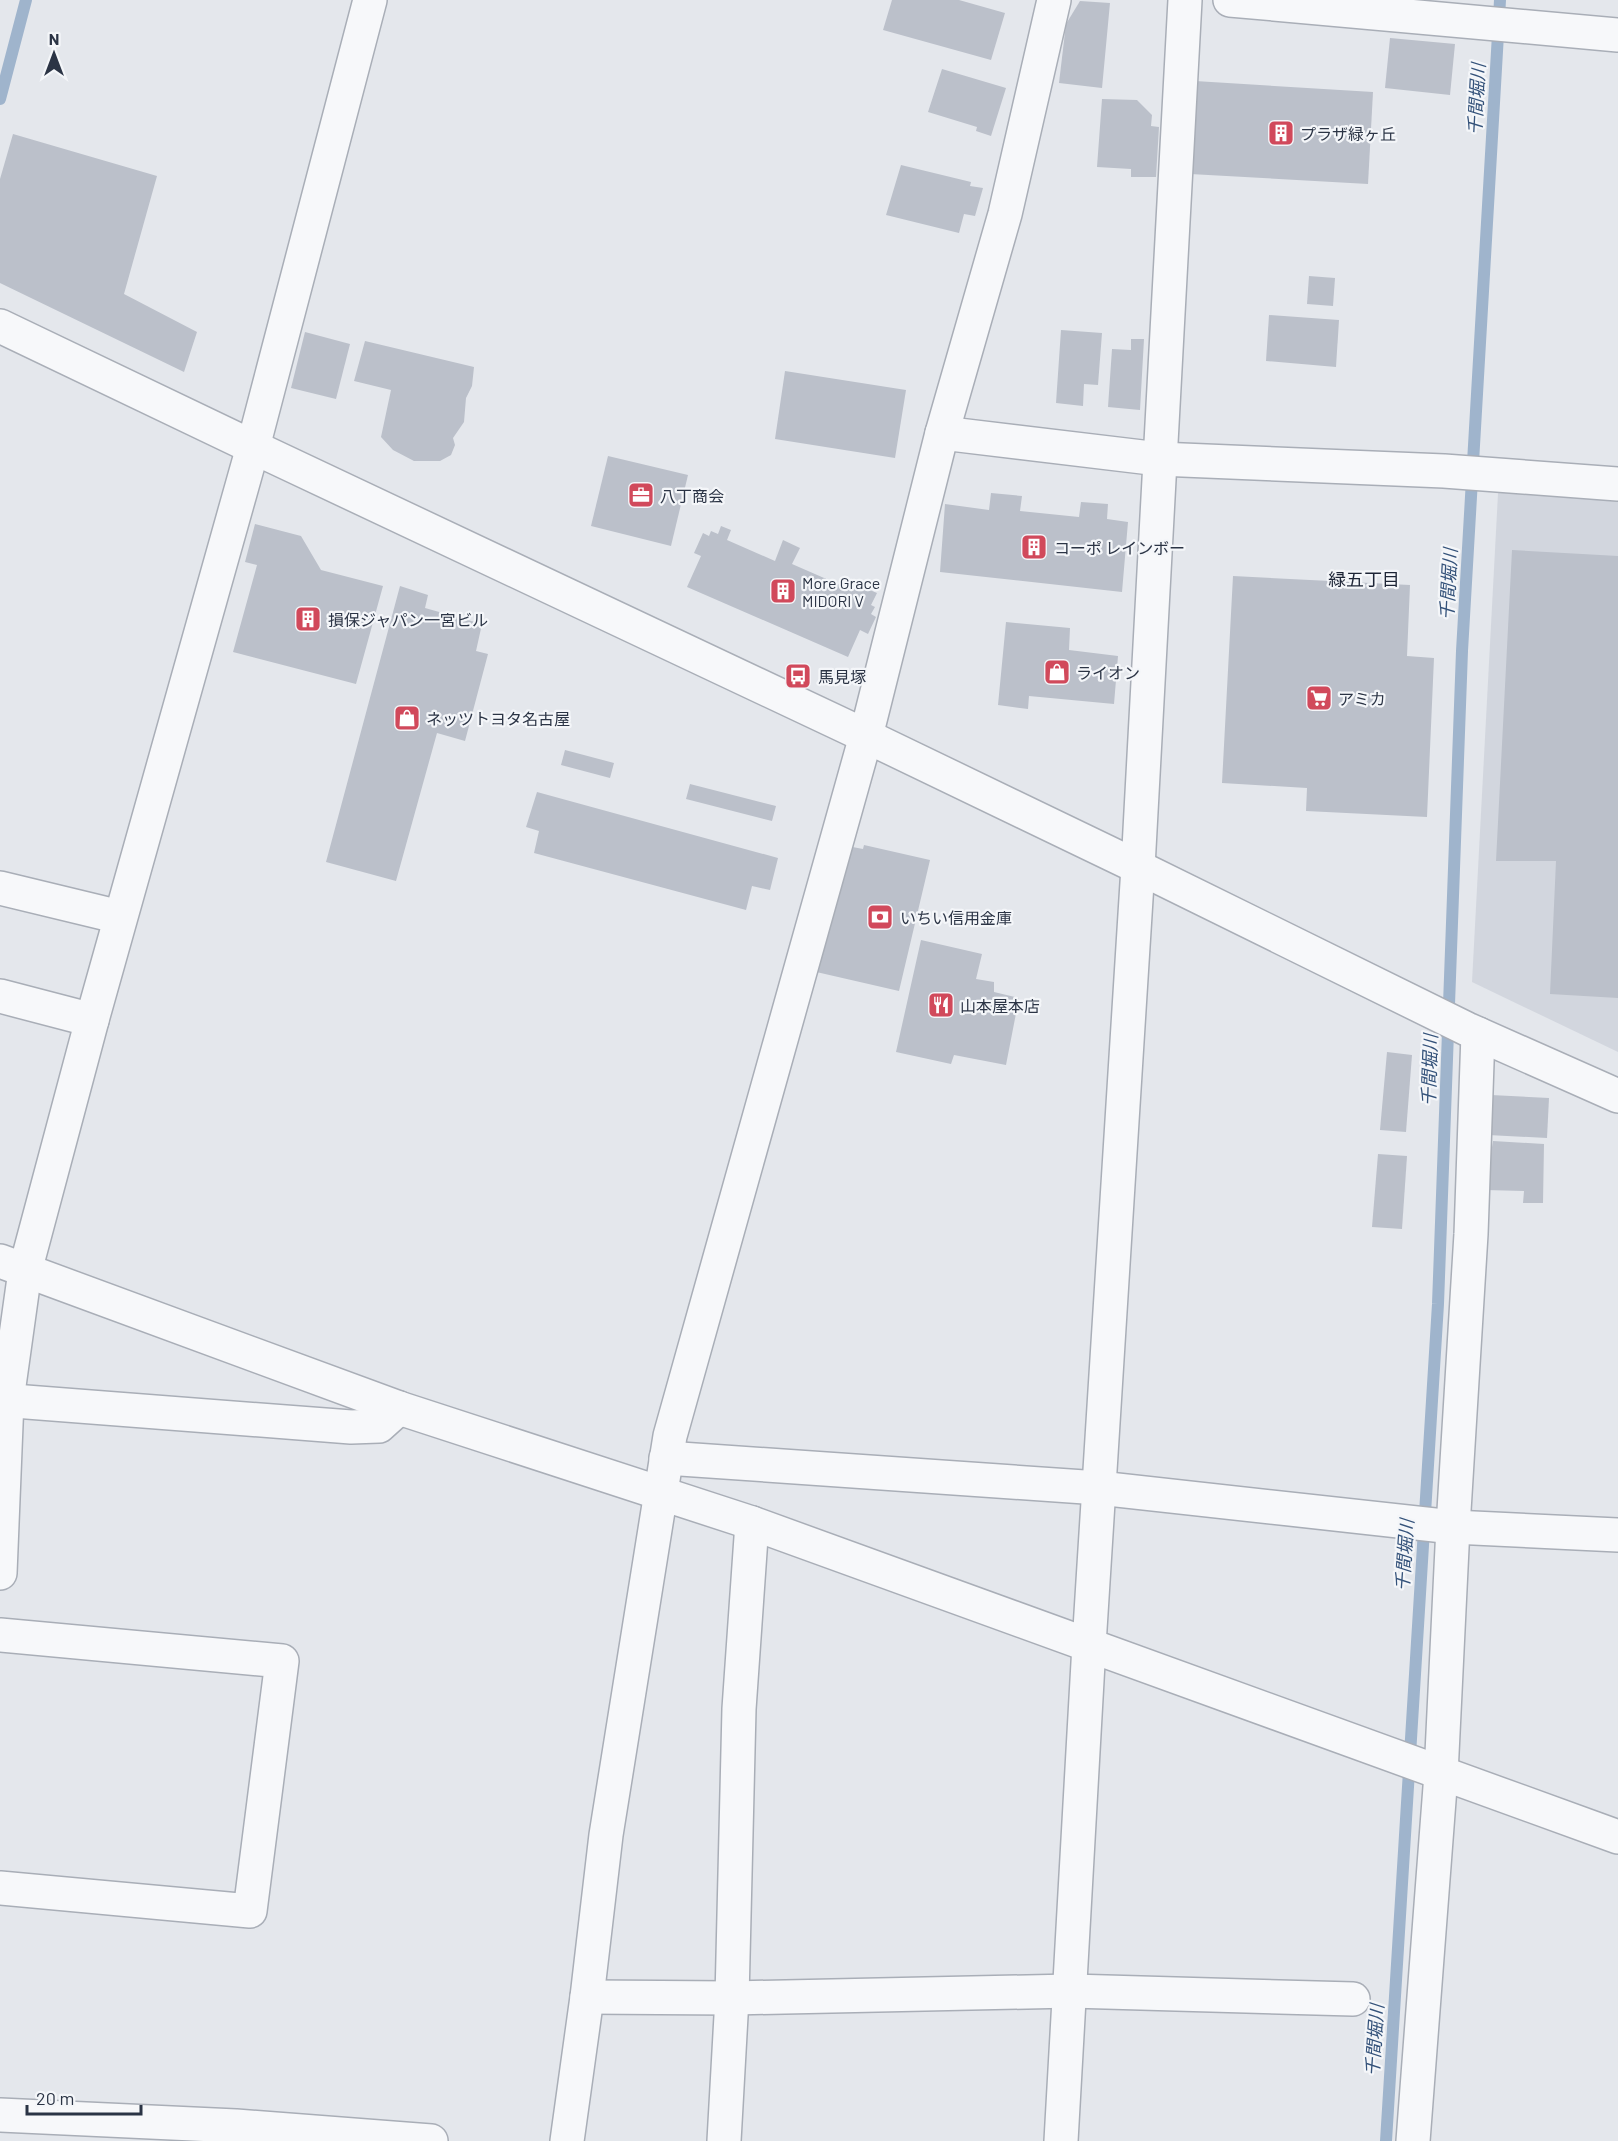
<svg xmlns="http://www.w3.org/2000/svg" width="1618" height="2141" font-family="Barlow,'Noto Sans JP',sans-serif">
	<style>
		.built { fill: #d2d6de }
		.lines { fill: none; stroke-linecap: round; stroke-linejoin: round }
		.stream { stroke: #9fb4cc; stroke-width: 12 }
		.building { fill: #bbc0ca }
		.minor-casing { stroke: #a9aeb7; stroke-width: 36 }
		.minor { stroke: #f7f8fa; stroke-width: 33 }
		.labels { text-anchor: middle; dominant-baseline: central; stroke-width: 4.5; stroke-linejoin: round; paint-order: stroke }
		.poi-label { font-size: 16px; fill: #2b3445; stroke: #f4f6f9; text-anchor: start }
		.water-label { font-size: 18px; font-style: italic; fill: #34527a; stroke: #f4f6f9 }
		.neighbourhood-label { font-size: 18px; fill: #1d2536; stroke: #f4f6f9 }
	</style>
	<rect width="100%" height="100%" fill="#e4e7ec"/>
	<polygon class="built" points="1499,475 1618,484 1618,1052 1472,982"/>
	<g class="lines">
		<g class="stream">
			<polyline points="0,99 26,0"/>
			<polyline points="1386,2141 1438,1304 1462,651 1500,0"/>
		</g>
	</g>
	<g class="building">
		<polygon points="892,0 959,0 1005,13 991,60 883,30"/>
		<polygon points="1080,1 1110,3 1102,88 1059,83 1066,24"/>
		<polygon points="1390,38 1455,44 1450,95 1385,88"/>
		<polygon points="942,69 1006,88 991,136 976,131 977,127 928,112"/>
		<polygon points="1195,81 1373,92 1368,184 1190,174"/>
		<polygon points="1102,99 1137,100 1152,115 1151,126 1159,127 1156,177 1131,177 1131,169 1097,167"/>
		<polygon points="13,134 157,176 124,294 197,332 184,372 0,283 0,179"/>
		<polygon points="901,165 971,182 970,186 983,188 975,216 964,214 959,233 886,215"/>
		<polygon points="1309,276 1335,278 1333,306 1307,304"/>
		<polygon points="1269,315 1339,320 1336,367 1266,361"/>
		<polygon points="1061,330 1102,333 1098,385 1084,384 1083,406 1056,403"/>
		<polygon points="305,332 350,344 336,399 291,388"/>
		<polygon points="1131,339 1144,339 1140,410 1108,407 1112,349 1131,350"/>
		<polygon points="365,341 474,367 472,386 466,398 464,422 453,438 455,445 451,455 440,461 414,461 393,450 381,437 391,390 354,381"/>
		<polygon points="785,371 906,390 895,458 775,439"/>
		<polygon points="608,456 688,475 671,546 591,526"/>
		<polygon points="991,493 1022,496 1020,511 1079,517 1081,502 1108,504 1107,519 1128,522 1122,592 940,572 945,504 989,510"/>
		<polygon points="255,524 301,536 321,570 383,586 356,684 233,652 257,565 245,562"/>
		<polygon points="721,526 731,530 727,540 775,561 783,540 800,548 792,564 847,588 851,582 877,593 871,605 875,607 871,614 876,617 868,634 860,630 848,657 687,587 701,556 694,553 703,533 709,536 711,531 718,534"/>
		<polygon points="1512,550 1618,556 1618,998 1550,994 1556,861 1496,861"/>
		<polygon points="1233,576 1410,585 1407,656 1434,658 1427,817 1306,811 1307,788 1222,783"/>
		<polygon points="400,586 428,595 425,608 482,624 476,651 488,654 465,741 437,733 396,881 326,862"/>
		<polygon points="1006,622 1070,628 1069,650 1118,656 1114,704 1029,696 1028,709 998,705"/>
		<polygon points="565,750 614,763 610,778 561,765"/>
		<polygon points="690,784 776,806 772,821 686,799"/>
		<polygon points="537,792 778,858 770,890 752,886 746,910 534,853 539,831 526,827"/>
		<polygon points="842,845 863,849 864,845 930,860 899,991 812,971"/>
		<polygon points="921,940 982,954 976,979 994,982 994,992 1019,998 1006,1065 954,1055 951,1064 896,1052"/>
		<polygon points="1387,1052 1412,1055 1406,1132 1380,1130"/>
		<polygon points="1491,1095 1549,1098 1547,1138 1488,1135"/>
		<polygon points="1493,1141 1544,1144 1543,1203 1523,1203 1524,1191 1485,1190"/>
		<polygon points="1378,1154 1407,1156 1402,1229 1372,1227"/>
	</g>
	<g class="lines">
		<defs>
			<g id="minor">
				<polyline points="1230,0 1618,35"/>
				<polyline points="0,326 253,447 866,736 1138,867 1467,1029 1618,1096"/>
				<polyline points="942,433 1159,459 1444,471 1618,484"/>
				<polyline points="0,888 120,917"/>
				<polyline points="0,996 92,1020"/>
				<polyline points="0,1261 399,1408 752,1523 1618,1837"/>
				<polyline points="0,1400 351,1427 379,1426 399,1408"/>
				<polyline points="666,1458 1099,1488 1453,1527 1618,1535"/>
				<polyline points="0,1573 7,1400 25,1271 92,1020 253,447 370,0"/>
				<polyline points="0,1635 282,1661 250,1911 0,1888"/>
				<polyline points="587,1997 732,1998 1071,1991 1353,1999"/>
				<polyline points="0,2115 236,2126 431,2141"/>
				<polyline points="567,2141 587,1997 606,1835 670,1436 866,736 942,433 1005,214 1054,0"/>
				<polyline points="724,2141 732,1998 739,1709 752,1523"/>
				<polyline points="1061,2141 1089,1645 1138,867 1185,0"/>
				<polyline points="1413,2141 1441,1774 1453,1527 1471,1234 1478,1034"/>
			</g>
		</defs>
		<use href="#minor" class="minor-casing"/>
		<use href="#minor" class="minor"/>
	</g>
	<defs>
		<symbol id="building-square" viewBox="-11 -11 22 22"><rect x="-9" y="-9" width="18" height="18" rx="4" fill="#d1495b" stroke="#f4f6f9"/><path d="M-4-6H4V6H1V3H-1V6H-4ZM-2.5-4.3h1.7v1.8h-1.7ZM.8-4.3h1.7v1.8H.8ZM-2.5-1h1.7V.8h-1.7ZM.8-1h1.7V.8H.8Z" fill="#fff"/></symbol>
		<symbol id="office-square" viewBox="-11 -11 22 22"><rect x="-9" y="-9" width="18" height="18" rx="4" fill="#d1495b" stroke="#f4f6f9"/><path d="M-6-3h4V-5.5h4V-3h4V5H-6ZM-1-4.5V-3h2v-1.5ZM-6 0V1H6V0Z" fill="#fff"/></symbol>
		<symbol id="shop-square" viewBox="-11 -11 22 22"><rect x="-9" y="-9" width="18" height="18" rx="4" fill="#d1495b" stroke="#f4f6f9"/><path d="M-5-2.5h2.3a2.7 3.5 0 0 1 5.4 0H5L5.5 6h-11ZM-1.5-2.5h3a1.5 2.3 0 0 0-3 0Z" fill="#fff"/></symbol>
		<symbol id="bus-square" viewBox="-11 -11 22 22"><rect x="-9" y="-9" width="18" height="18" rx="4" fill="#d1495b" stroke="#f4f6f9"/><path d="M-5-6H5V4H4V6H2V4H-2V6H-4V4H-5ZM-3.5-4V0h7V-4ZM-3.5 1.2v1.5H-2V1.2ZM2 1.2v1.5H3.5V1.2Z" fill="#fff"/></symbol>
		<symbol id="supermarket-square" viewBox="-11 -11 22 22"><rect x="-9" y="-9" width="18" height="18" rx="4" fill="#d1495b" stroke="#f4f6f9"/><path d="M-6-5.5h2.5l.6 2H6L4.5 2H-2.5L-4.4-4H-6ZM-1.5 3.2a1.3 1.3 0 1 0 .1 0ZM3 3.2a1.3 1.3 0 1 0 .1 0Z" fill="#fff"/></symbol>
		<symbol id="bank-square" viewBox="-11 -11 22 22"><rect x="-9" y="-9" width="18" height="18" rx="4" fill="#d1495b" stroke="#f4f6f9"/><path d="M-6-4H6V4H-6ZM0-2.3a2.3 2.3 0 1 0 0 4.6a2.3 2.3 0 1 0 0-4.6Z" fill="#fff"/></symbol>
		<symbol id="restaurant-square" viewBox="-11 -11 22 22"><rect x="-9" y="-9" width="18" height="18" rx="4" fill="#d1495b" stroke="#f4f6f9"/><path d="M-5-6h1v4h1v-4h1v4h1v-4h1v5L-1.5 .5V6h-2V.5L-5-1ZM5-6V6H3V1.5H1.5Q1.5-4 5-6Z" fill="#fff"/></symbol>
	</defs>
	<g fill-rule="evenodd">
		<use href="#building-square" x="1266" y="118" width="30" height="30"/>
		<use href="#office-square" x="626" y="480" width="30" height="30"/>
		<use href="#building-square" x="1019" y="532" width="30" height="30"/>
		<use href="#building-square" x="768" y="576" width="30" height="30"/>
		<use href="#building-square" x="293" y="604" width="30" height="30"/>
		<use href="#shop-square" x="1042" y="657" width="30" height="30"/>
		<use href="#bus-square" x="783" y="661" width="30" height="30"/>
		<use href="#supermarket-square" x="1304" y="683" width="30" height="30"/>
		<use href="#shop-square" x="392" y="703" width="30" height="30"/>
		<use href="#bank-square" x="865" y="902" width="30" height="30"/>
		<use href="#restaurant-square" x="926" y="990" width="30" height="30"/>
	</g>
	<g class="labels">
		<g class="poi-label">
			<text x="1300" y="133">プラザ緑ヶ丘</text>
			<text x="660" y="495">八丁商会</text>
			<text x="1054" y="547">コーポ レインボー</text>
			<text x="802" y="582">More Grace<tspan x="802" dy="18">MIDORI V</tspan></text>
			<text x="328" y="619">損保ジャパン一宮ビル</text>
			<text x="1076" y="672">ライオン</text>
			<text x="818" y="676">馬見塚</text>
			<text x="1338" y="698">アミカ</text>
			<text x="426" y="718">ネッツトヨタ名古屋</text>
			<text x="900" y="917">いちい信用金庫</text>
			<text x="960" y="1005">山本屋本店</text>
		</g>
		<g class="water-label">
			<text transform="translate(1476 99) rotate(-87)">千間堀川</text>
			<text transform="translate(1448 584) rotate(-87)">千間堀川</text>
			<text transform="translate(1429 1070) rotate(-88)">千間堀川</text>
			<text transform="translate(1404 1555) rotate(-86)">千間堀川</text>
			<text transform="translate(1374 2040) rotate(-86)">千間堀川</text>
		</g>
		<g class="neighbourhood-label">
			<text x="1364" y="579">緑五丁目</text>
		</g>
	</g>
	<g transform="translate(54 54)" stroke="#f4f6f9" stroke-width="4.5" paint-order="stroke">
	<path d="M0-4.5L10 22L0 15L-10 22Z" fill="#2b3445"/>
	<text y="-9" font-size="16" font-weight="bold" text-anchor="middle" fill="#2b3445">N</text>
	</g>
	<path d="M27 2105v9h114v-9" fill="none" stroke="#2b3445" stroke-width="3"/>
	<text x="36" y="2105" font-size="18" fill="#2b3445" stroke="#f4f6f9" stroke-width="4.5" paint-order="stroke">20 m</text>
</svg>
